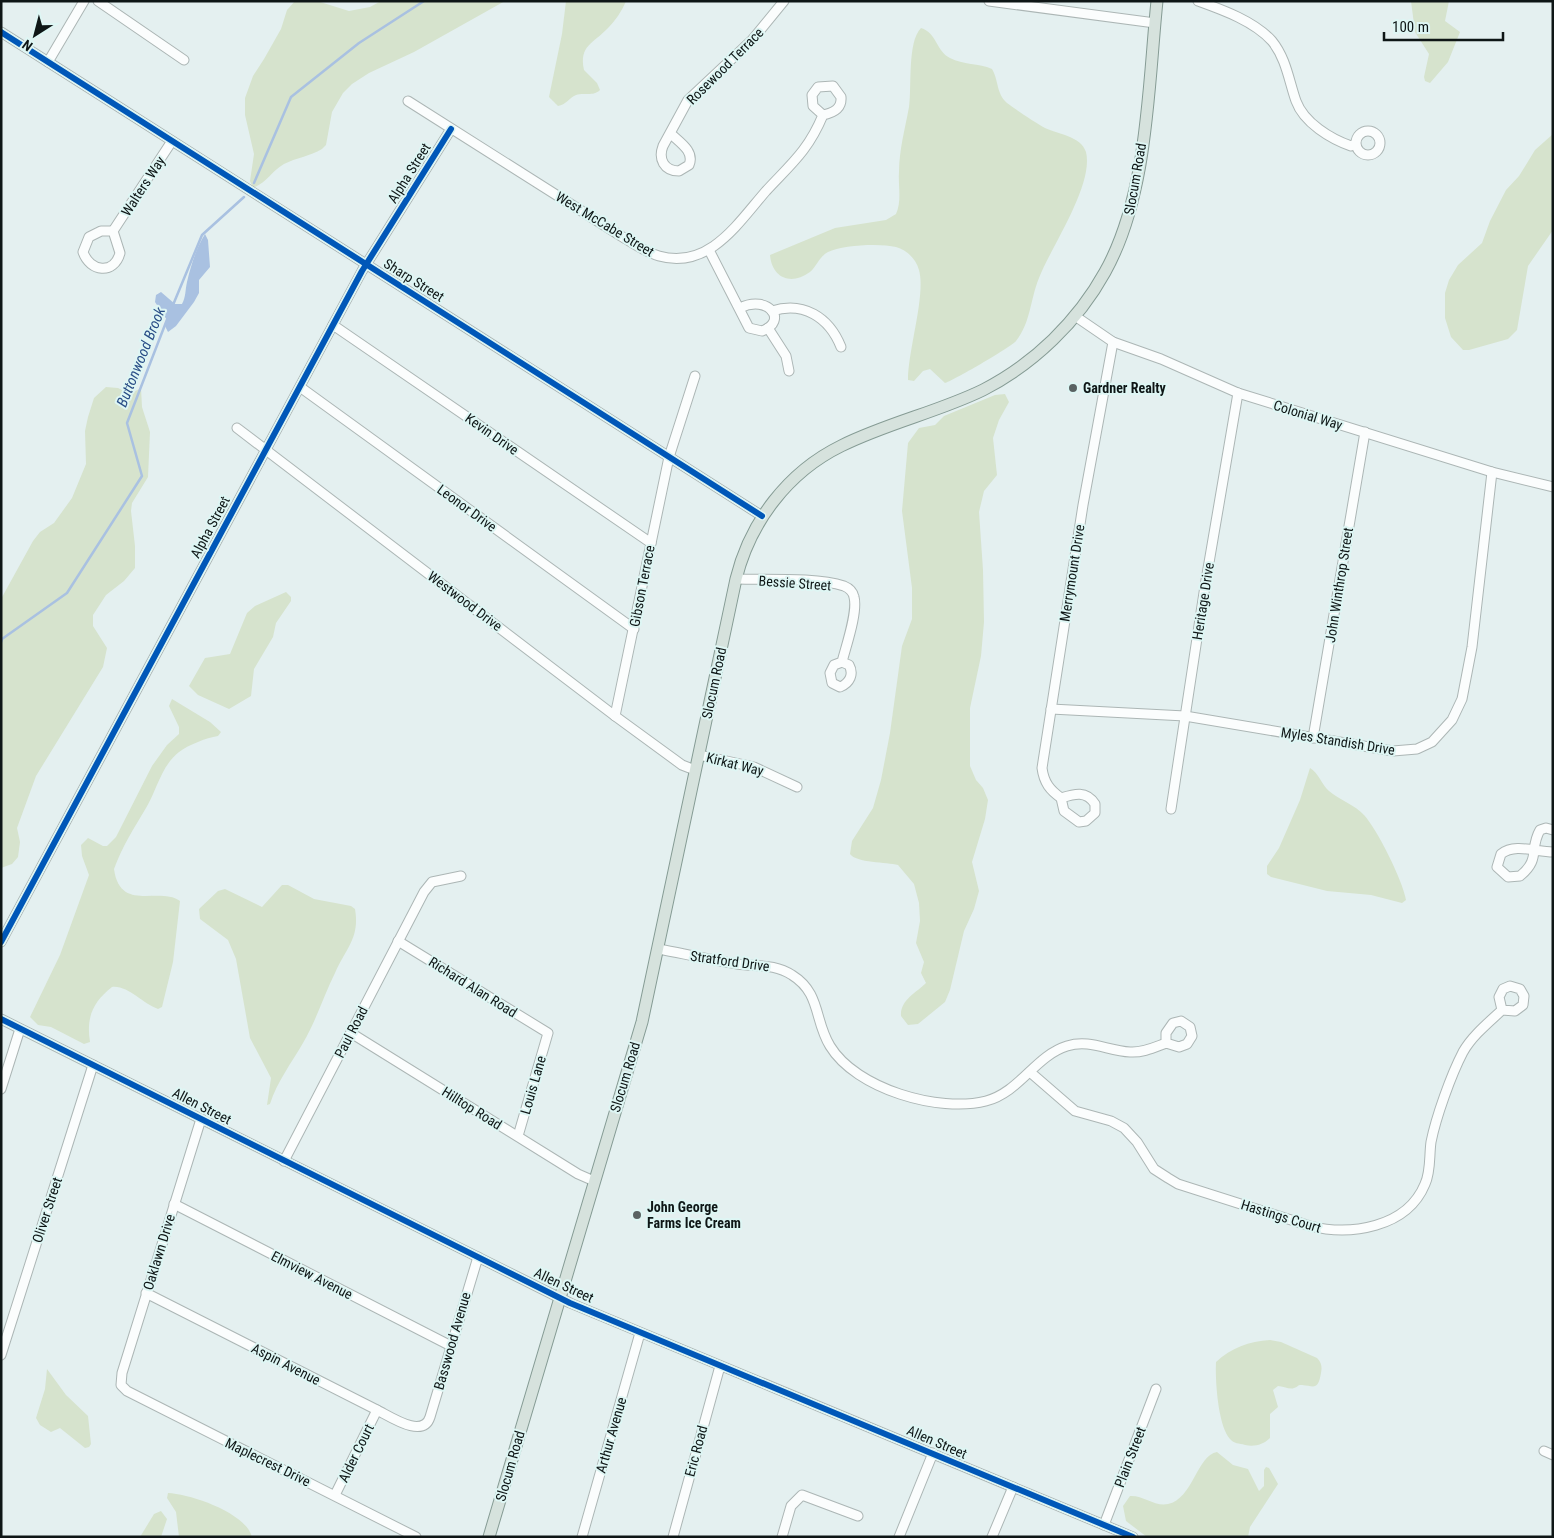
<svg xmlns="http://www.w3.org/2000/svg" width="1554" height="1538" font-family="'Roboto Condensed',sans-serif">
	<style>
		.green { fill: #d6e3cd }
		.water { fill: #a9c1e1 }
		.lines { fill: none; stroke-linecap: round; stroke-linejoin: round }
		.stream { stroke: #a9c1e1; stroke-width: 2.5 }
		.minor-casing { stroke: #acb6b5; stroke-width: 11 }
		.major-casing { stroke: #859b94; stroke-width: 13 }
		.minor { stroke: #fbfdfd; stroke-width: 9 }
		.major { stroke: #d6e2dd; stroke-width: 11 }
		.cycleway-casing { stroke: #def6f4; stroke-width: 9 }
		.cycleway { stroke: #0057b8; stroke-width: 6 }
		.poi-dot { fill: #596262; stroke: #def6f4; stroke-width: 2 }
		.labels { text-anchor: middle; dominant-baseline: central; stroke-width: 4; stroke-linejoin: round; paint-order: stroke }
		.street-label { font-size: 14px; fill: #0e1616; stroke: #def6f4 }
		.poi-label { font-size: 14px; font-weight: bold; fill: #0e1616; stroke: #def6f4; text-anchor: start }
		.water-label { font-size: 15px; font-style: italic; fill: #294d86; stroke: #def6f4 }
	</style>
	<rect width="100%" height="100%" fill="#e4f0f0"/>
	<g class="green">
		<path d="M295 1H317L349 11 370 7 381 1H505L414 52 369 73 352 84 343 93 332 112 326 145 322 149C310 156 296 158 284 164 272 171 266 183 253 188L250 181 254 154 245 115V98L253 76 264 59 281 29 287 10Z"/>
		<path d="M566 1H626C622 11 615 21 608 28 593 44 579 45 584 70L597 83 600 90C593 97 584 92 576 95 569 98 566 105 558 106L549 97 562 34Z"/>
		<polygon points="1411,1 1449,1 1445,21 1460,32 1448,62 1430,83 1425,81 1424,77 1429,54 1415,32"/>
		<path d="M921 28C937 33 936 51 950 58 963 65 979 63 992 69 999 81 996 93 1007 103 1015 109 1036 123 1045 128 1057 134 1081 136 1086 152 1094 185 1051 247 1039 278 1030 300 1031 322 1016 341 1011 347 951 382 945 383L930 369 923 371 914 381 908 380C908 350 926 295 919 270 916 259 907 250 896 247 880 243 842 245 828 252 819 257 817 266 810 272 791 286 772 278 770 255L835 228 886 220 896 214C902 201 898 185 899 172 899 150 905 129 909 107 912 88 907 42 921 28Z"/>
		<polygon points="1553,134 1553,230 1528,266 1517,330 1508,339 1469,350 1463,350 1451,337 1445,318 1445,293 1449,280 1458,265 1482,243 1490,221 1506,190 1519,176 1535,150"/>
		<polygon points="106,387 118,388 130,394 141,388 142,407 150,432 148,477 132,503 131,511 135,546 135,568 124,581 106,595 93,615 93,626 107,648 103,667 36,776 17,828 20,842 18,857 12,864 1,868 1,599 33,541 40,532 54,523 72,498 86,464 85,431 88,417 94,398"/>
		<path d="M1005 394 1009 402 999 420 993 438 997 475 984 491 979 512 983 570 984 622 981 656 970 708V766L976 780 983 788 988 800 985 819 972 862 979 891 974 909 964 931 950 990 945 1002 918 1024 908 1025 901 1016C900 1000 916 993 926 983L921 973 924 962 916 943 920 921 919 903 914 884 898 865C887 862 856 863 850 854L852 841 873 808 881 780 890 733 902 646 912 619V588L902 511 908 443 919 428 935 425 944 416 995 395Z"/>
		<polygon points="286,592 291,597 291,601 276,623 273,637 254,669 251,696 229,709 198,695 189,686 205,658 230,654 247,613 255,606"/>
		<path d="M172 699 210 722 221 732 218 736C206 738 188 745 179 752 161 766 157 790 146 808 134 828 122 847 114 869 120 913 159 886 180 901L173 962 162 1007 158 1009C143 1004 128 985 112 987 93 1002 86 1017 90 1042L84 1044 51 1027 38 1025 30 1017 60 955 89 875 82 856 81 845 88 838 103 846H107L116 837 152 766 167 745 179 734V727L169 706Z"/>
		<path d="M1310 768C1318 772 1322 785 1329 791 1340 800 1355 805 1364 815 1377 829 1403 881 1406 900L1402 903 1371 895 1327 891 1271 877 1267 874V866L1279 848 1300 800Z"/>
		<path d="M282 885H288L314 899 351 906 355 909C360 938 346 948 335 973 324 995 316 1021 303 1043 292 1062 277 1082 270 1104L267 1105 271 1078 250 1038 236 959 228 940 200 919 199 909 218 891 225 889 262 907Z"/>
		<path d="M1270 1340 1281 1342 1317 1358C1322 1363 1322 1367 1321 1373 1318 1391 1314 1386 1302 1385 1296 1385 1299 1387 1294 1388 1290 1390 1283 1386 1278 1386L1273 1390 1278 1407 1270 1414V1438C1263 1445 1254 1447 1245 1445 1239 1443 1234 1444 1230 1439 1218 1426 1215 1380 1216 1362 1231 1348 1249 1341 1270 1340Z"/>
		<polygon points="47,1369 66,1395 88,1416 91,1444 89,1447 85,1448 60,1428 51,1432 40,1425 36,1418 45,1389"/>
		<path d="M1217 1452 1233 1465 1248 1469 1259 1491 1264 1486V1470L1266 1467 1269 1468 1278 1484 1250 1527 1248 1537H1147L1126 1521 1123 1506 1130 1496C1143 1495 1155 1507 1168 1504 1193 1499 1197 1455 1217 1452Z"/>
		<path d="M168 1493C191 1494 246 1513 252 1537H179L176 1512 167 1498Z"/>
		<polygon points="161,1511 167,1519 161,1537 140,1537 154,1514"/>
	</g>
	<path class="water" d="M205 234 208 240 210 267 199 280V293L194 302 176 326 168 332 165 326 167 320 155 302 156 295 161 292 175 304H182C186 296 185 291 187 282 191 265 196 249 205 234Z"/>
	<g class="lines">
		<g class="stream">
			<polyline points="254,183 291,97 359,43 424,1"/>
			<polyline points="173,305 202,235 244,197"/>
			<polyline points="1,642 2,639 67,593 142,476 127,423 168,317"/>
		</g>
		<defs>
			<g id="minor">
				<polyline points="98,1 184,60"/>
				<polyline points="989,1 1155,23"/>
				<path d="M1198 1C1223 10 1254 21 1272 41 1286 58 1289 81 1296 101 1304 123 1331 139 1351 146L1355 144"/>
				<polyline points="1,32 762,516"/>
				<polyline points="48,62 84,1"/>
				<path d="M408 101 621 236C633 243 645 252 659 256 709 270 738 223 766 191 791 164 808 151 823 115 833 113 842 109 841 97L833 86 818 87 812 95 813 106 823 115"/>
				<circle cx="1368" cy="143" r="12"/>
				<path d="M670 133C679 142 695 151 689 165L679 171C664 171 658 159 663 146L688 100 752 40 784 1"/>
				<path d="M101 231H113L120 253C114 275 90 272 83 252L89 237Z"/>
				<polyline points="113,231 172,141"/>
				<path d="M709 250 749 328 762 331C789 321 768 294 740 308"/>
				<path d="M772 311C803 301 829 317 841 347"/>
				<polyline points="1075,316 1113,342 1161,359 1238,393 1492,472 1553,487"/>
				<polyline points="333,325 651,543"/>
				<polyline points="768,328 786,356 789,371"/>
				<polyline points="300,387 634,629"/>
				<polyline points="237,428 615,716 682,765 695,770"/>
				<path d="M736 579C766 580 816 577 844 586 849 588 853 592 854 597 858 612 846 646 842 662L834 665 830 673 832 683 840 687C850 683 854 674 849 665L842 662"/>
				<polyline points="1051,709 1185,716 1393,751 1417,749 1432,742 1452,720 1462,699 1472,647 1492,472"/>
				<polyline points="615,716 669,457 695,376"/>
				<polyline points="1313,738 1365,432"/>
				<polyline points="699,755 754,767 797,787"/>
				<path d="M1061 798 1064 811 1079 822 1086 821 1095 813V804C1086 790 1074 794 1061 798 1050 790 1044 783 1042 768L1083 505 1113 342"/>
				<polyline points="1171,809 1205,586 1238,393"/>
				<path d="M1553 830 1546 828 1540 830C1529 849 1541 859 1520 876L1508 877 1497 867 1501 854C1515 843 1536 852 1553 852"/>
				<polyline points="398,941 548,1033 518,1136"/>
				<polyline points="1,942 362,271 451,129"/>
				<path d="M659 949C685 954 711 960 737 964 756 967 774 963 792 975 821 993 814 1020 830 1046 856 1089 939 1113 986 1101 1020 1092 1035 1056 1067 1046 1090 1039 1108 1051 1130 1052 1143 1053 1155 1047 1166 1043V1033L1173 1023 1181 1021 1190 1027 1192 1036 1187 1044 1179 1047 1166 1043"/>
				<polyline points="1,1019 570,1303 1133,1537"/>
				<polyline points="351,1033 578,1174 594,1181"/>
				<path d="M1030 1072 1075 1111 1111 1121 1124 1128 1137 1142 1154 1169 1168 1178 1178 1184 1310 1226C1350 1236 1407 1228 1425 1184 1431 1171 1429 1156 1431 1142 1436 1117 1451 1075 1463 1052 1472 1036 1488 1023 1502 1010L1515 1011 1523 1005 1524 996 1520 989 1510 986 1503 989 1499 997 1502 1010"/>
				<polyline points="1,1089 20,1029"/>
				<polyline points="201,1119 122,1373 121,1385 127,1391 416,1537"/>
				<polyline points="284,1161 424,892 432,882 461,876"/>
				<polyline points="174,1204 451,1346"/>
				<path d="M146 1293 377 1410C391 1417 423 1439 430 1417L478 1257"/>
				<polyline points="1,1355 93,1065"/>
				<polyline points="1544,1451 1553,1455"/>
				<polyline points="335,1495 377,1410"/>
				<polyline points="1104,1525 1156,1389"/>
				<polyline points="582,1537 640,1333"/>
				<polyline points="673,1537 720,1366"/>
				<polyline points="782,1537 791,1506 802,1495 858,1516"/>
				<polyline points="899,1537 933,1453"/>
				<polyline points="992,1537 1013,1487"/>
			</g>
			<path id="major" d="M489 1537 642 1022 736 579C750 522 788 472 841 446 887 423 938 412 983 390 1034 364 1078 321 1105 272 1148 195 1148 88 1157 1"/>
		</defs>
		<use href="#minor" class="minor-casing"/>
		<use href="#major" class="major-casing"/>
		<use href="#minor" class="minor"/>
		<use href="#major" class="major"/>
		<defs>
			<g id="cycleway">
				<polyline points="1,32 762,516"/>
				<polyline points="1,942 362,271 451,129"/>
				<polyline points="1,1019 570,1303 1133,1537"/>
			</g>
		</defs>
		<use href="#cycleway" class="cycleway-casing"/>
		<use href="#cycleway" class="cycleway"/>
	</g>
	<g class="poi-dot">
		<circle cx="1073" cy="388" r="5"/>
		<circle cx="637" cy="1215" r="5"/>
	</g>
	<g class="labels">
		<g class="street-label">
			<text transform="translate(725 66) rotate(-45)">Rosewood Terrace</text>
			<text transform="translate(409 173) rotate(-58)">Alpha Street</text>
			<text transform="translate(1135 179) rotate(-80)">Slocum Road</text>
			<text transform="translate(143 186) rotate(-57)">Walters Way</text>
			<text transform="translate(605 224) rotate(31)">West McCabe Street</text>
			<text transform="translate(414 280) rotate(32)">Sharp Street</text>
			<text transform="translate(1308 415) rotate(17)">Colonial Way</text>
			<text transform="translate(492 434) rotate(35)">Kevin Drive</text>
			<text transform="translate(467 508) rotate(36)">Leonor Drive</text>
			<text transform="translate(210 527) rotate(-62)">Alpha Street</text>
			<text transform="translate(1072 573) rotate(-81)">Merrymount Drive</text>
			<text transform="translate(795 583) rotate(4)">Bessie Street</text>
			<text transform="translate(1339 585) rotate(-81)">John Winthrop Street</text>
			<text transform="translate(642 586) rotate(-79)">Gibson Terrace</text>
			<text transform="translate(465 601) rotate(37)">Westwood Drive</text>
			<text transform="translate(1203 601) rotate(-81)">Heritage Drive</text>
			<text transform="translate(714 683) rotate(-78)">Slocum Road</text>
			<text transform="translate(1338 741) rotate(9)">Myles Standish Drive</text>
			<text transform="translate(735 764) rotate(14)">Kirkat Way</text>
			<text transform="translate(730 961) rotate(8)">Stratford Drive</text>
			<text transform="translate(473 987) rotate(32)">Richard Alan Road</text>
			<text transform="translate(351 1032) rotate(-63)">Paul Road</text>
			<text transform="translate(625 1077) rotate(-73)">Slocum Road</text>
			<text transform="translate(533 1085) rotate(-74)">Louis Lane</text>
			<text transform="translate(202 1106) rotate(27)">Allen Street</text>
			<text transform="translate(472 1108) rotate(32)">Hilltop Road</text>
			<text transform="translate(47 1210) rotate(-72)">Oliver Street</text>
			<text transform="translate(1281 1216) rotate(17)">Hastings Court</text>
			<text transform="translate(159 1252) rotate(-73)">Oaklawn Drive</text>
			<text transform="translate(312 1275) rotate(27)">Elmview Avenue</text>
			<text transform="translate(564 1285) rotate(25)">Allen Street</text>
			<text transform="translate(452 1341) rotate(-74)">Basswood Avenue</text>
			<text transform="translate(286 1364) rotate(27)">Aspin Avenue</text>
			<text transform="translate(611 1435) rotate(-74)">Arthur Avenue</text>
			<text transform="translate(937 1442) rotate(23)">Allen Street</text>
			<text transform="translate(696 1451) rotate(-75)">Eric Road</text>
			<text transform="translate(356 1453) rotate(-64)">Alder Court</text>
			<text transform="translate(1130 1457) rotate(-69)">Plain Street</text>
			<text transform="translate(268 1462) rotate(26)">Maplecrest Drive</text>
			<text transform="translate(510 1466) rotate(-74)">Slocum Road</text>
		</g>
		<g class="poi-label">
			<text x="1083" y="388">Gardner Realty</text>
			<text x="647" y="1207">John George<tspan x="647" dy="16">Farms Ice Cream</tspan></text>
		</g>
		<g class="water-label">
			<text transform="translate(141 357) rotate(-68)">Buttonwood Brook</text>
		</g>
	</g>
	<rect width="1554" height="1538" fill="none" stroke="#0e1616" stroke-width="5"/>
	<g transform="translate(35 35) rotate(216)" stroke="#def6f4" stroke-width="4" paint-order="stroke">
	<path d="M0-4L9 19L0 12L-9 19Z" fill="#0e1616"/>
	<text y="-8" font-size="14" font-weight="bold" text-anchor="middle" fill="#0e1616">N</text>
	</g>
	<path d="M1384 32v8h119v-8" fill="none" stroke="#0e1616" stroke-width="2.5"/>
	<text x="1392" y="32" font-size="15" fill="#0e1616" stroke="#def6f4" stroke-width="4" paint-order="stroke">100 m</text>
</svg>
